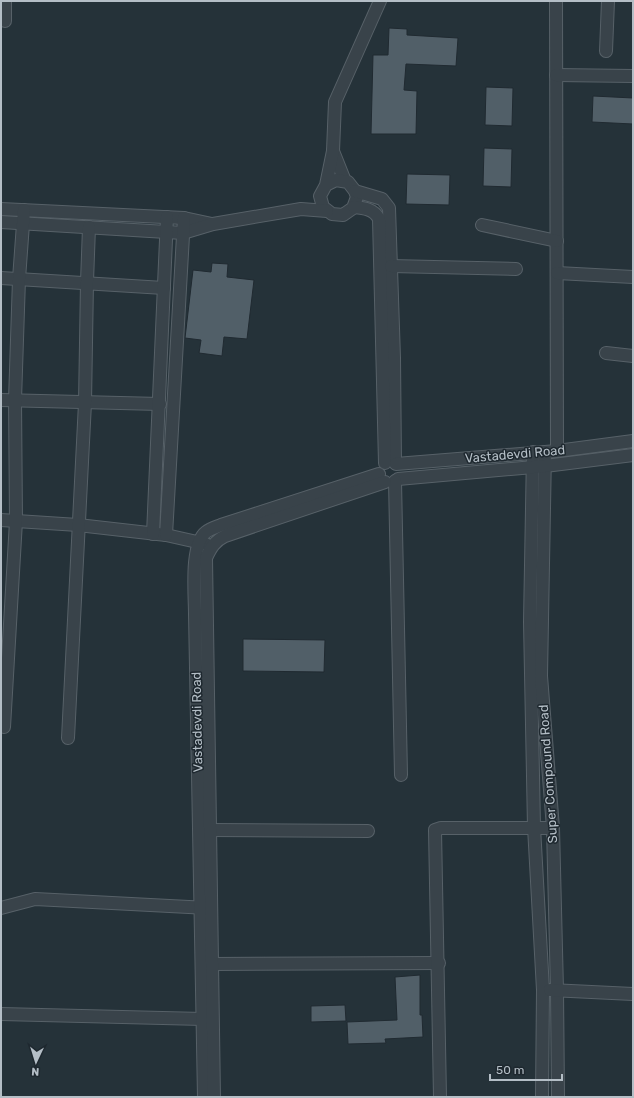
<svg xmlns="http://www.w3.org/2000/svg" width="634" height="1098" font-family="Rubik,sans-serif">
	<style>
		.building { fill: #515f68; stroke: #202a31 }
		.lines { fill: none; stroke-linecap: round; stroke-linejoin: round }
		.minor-casing { stroke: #576168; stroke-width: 14 }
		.minor { stroke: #39434a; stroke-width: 12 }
		.labels { text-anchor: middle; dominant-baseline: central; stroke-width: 3; stroke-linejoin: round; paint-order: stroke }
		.street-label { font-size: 13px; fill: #b4bec6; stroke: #1e282f }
	</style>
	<rect width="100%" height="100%" fill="#253239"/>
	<g class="building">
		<polygon points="389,28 407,29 407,35 458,38 456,66 406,64 404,90 417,91 416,134 371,134 373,55 388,55"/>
		<polygon points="486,87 513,88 512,126 485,125"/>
		<polygon points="593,96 633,98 633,124 592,122"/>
		<polygon points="484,148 512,149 511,187 483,186"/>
		<polygon points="407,174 450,175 449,205 406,204"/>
		<polygon points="212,263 228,264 227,277 254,280 247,339 224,337 222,356 199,353 201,340 185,338 193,270 211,272"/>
		<polygon points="243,639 325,640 324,672 243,671"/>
		<polygon points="420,975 420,1015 422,1015 423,1037 385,1039 386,1043 348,1044 347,1022 397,1020 395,977"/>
		<polygon points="345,1005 346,1021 311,1022 311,1006"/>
	</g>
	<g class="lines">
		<defs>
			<g id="minor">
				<polyline points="556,1 557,451"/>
				<polyline points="5,21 5,1"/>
				<polyline points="606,51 608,1"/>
				<polyline points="556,75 633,76"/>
				<polyline points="333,151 345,181"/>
				<polyline points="326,185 336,180 348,182 355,191 357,197 353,208 343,215 332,214 323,207 320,196 326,185 333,151 335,102 380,1"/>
				<polyline points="355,191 382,199 389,208 394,358 395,463"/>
				<path d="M354 207C364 208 374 209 379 219L385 463"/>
				<polyline points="1,209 184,218 212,224"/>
				<polyline points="1,222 183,233 213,224 301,209 327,211"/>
				<polyline points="482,225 557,241"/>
				<polyline points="391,266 516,269"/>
				<polyline points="557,273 633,277"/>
				<polyline points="1,278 164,288"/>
				<polyline points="606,353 633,356"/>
				<polyline points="1,400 160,404"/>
				<polyline points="533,452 530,622 534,827 543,990 542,1097"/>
				<polyline points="545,452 541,676 553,828 557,990 558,1097"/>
				<polyline points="396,464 557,451 633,441"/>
				<polyline points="398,479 545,466 633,455"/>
				<polyline points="395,481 401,775"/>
				<polyline points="1,520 78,525 166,535 206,544"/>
				<polyline points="153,534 167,217"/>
				<polyline points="166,535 184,218"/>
				<polyline points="4,727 16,521 15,400 19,279 24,210"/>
				<polyline points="68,738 85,403 87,282 89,227"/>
				<polyline points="209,830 368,831"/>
				<polyline points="1,908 35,899 208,908"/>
				<polyline points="211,964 439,963"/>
				<polyline points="550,990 633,994"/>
				<polyline points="1,1014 203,1019"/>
				<path d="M204 1097 195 614C195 595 190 544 206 532 210 529 216 527 221 525L379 474"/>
				<path d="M214 1097 206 558C211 547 215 541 225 536L385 482"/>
				<polyline points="440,1097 435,830 441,828 553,828"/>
			</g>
		</defs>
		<use href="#minor" class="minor-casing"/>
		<use href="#minor" class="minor"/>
	</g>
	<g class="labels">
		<g class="street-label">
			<text transform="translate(515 454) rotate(-5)">Vastadevdi Road</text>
			<text transform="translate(197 722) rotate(-91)">Vastadevdi Road</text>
			<text transform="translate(548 774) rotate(-94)">Super Compound Road</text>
		</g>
	</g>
	<rect width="634" height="1098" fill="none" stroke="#b4bec6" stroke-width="4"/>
	<g transform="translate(36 1062) rotate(184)" stroke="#1e282f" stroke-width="3" paint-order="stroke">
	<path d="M0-3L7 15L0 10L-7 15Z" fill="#b4bec6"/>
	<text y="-6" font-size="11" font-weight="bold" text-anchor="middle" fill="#b4bec6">N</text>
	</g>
	<path d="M490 1074v6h72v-6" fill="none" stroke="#b4bec6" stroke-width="2"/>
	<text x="496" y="1074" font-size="12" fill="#b4bec6" stroke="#1e282f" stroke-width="3" paint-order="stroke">50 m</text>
</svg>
